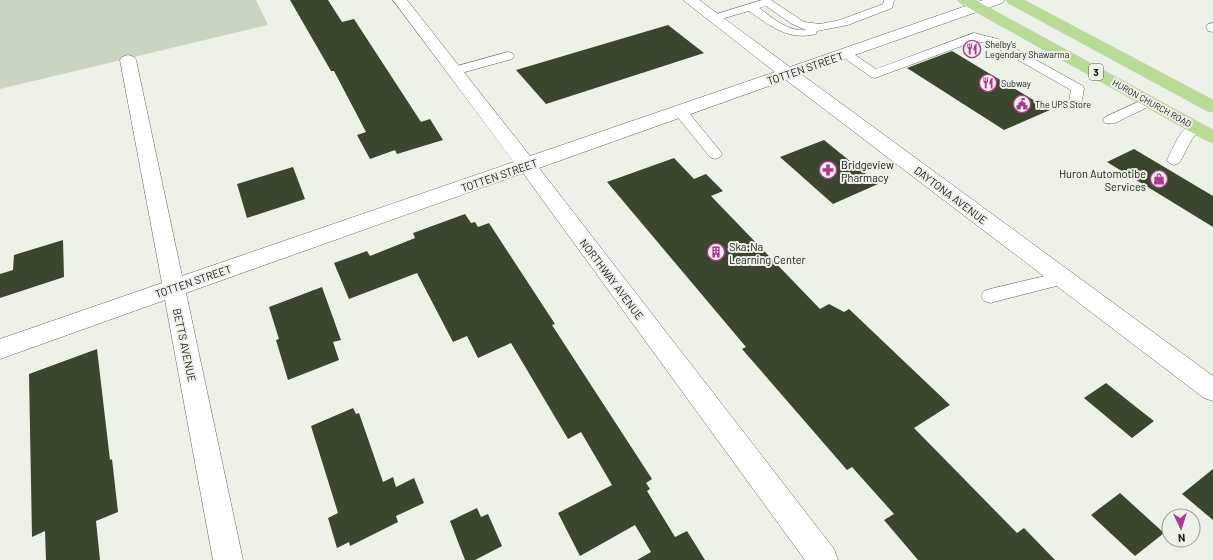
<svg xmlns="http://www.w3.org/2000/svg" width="1213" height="560" font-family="Barlow,sans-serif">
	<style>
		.green { fill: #cad5c1 }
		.building { fill: #3a462e }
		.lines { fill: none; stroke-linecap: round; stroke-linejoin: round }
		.lane-casing { stroke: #63685f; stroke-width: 1 }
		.street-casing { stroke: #63685f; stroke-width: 1 }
		.highway-casing { stroke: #d0d1d0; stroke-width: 1 }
		.lane { fill: #fff; fill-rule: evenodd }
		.street { fill: #fff; fill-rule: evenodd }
		.highway { fill: #b9db96; fill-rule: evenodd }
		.labels { text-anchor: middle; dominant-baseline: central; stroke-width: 4; stroke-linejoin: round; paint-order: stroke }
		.far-poi-label { font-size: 9px; fill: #151714; stroke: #ecf2e8; text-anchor: start }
		.far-street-label { font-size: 9px; fill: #151714; stroke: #ecf2e8 }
		.shield { fill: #ecf2e8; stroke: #565954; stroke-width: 1 }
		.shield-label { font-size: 10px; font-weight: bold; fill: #151714 }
		.street-label { font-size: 11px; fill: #151714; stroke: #ecf2e8 }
		.poi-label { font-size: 11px; fill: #151714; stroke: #ecf2e8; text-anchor: start }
	</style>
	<rect width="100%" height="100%" fill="#ecf2e8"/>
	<polygon class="green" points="0,0 256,0 268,25 0,89"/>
	<g class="building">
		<polygon points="290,0 328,0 342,22 354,19 421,122 430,119 443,140 397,154 395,150 370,159 357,135 366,132 334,71 331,71"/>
		<polygon points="668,25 704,53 546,104 516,70"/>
		<polygon points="952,51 1050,110 1004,130 907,68"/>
		<polygon points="824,140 878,184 833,204 780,157"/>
		<polygon points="1134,149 1213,196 1213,227 1107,162"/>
		<polygon points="674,158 694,179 706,174 723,191 711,196 820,309 829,304 844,312 849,309 950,405 914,428 1017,533 1024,528 1055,560 918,560 884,520 894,514 852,467 847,470 742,349 746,347 607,182"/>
		<polygon points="293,167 305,199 247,218 237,184"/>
		<polygon points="465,214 471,223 475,222 478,227 489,223 555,324 552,325 652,479 646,483 650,489 647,491 675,537 687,531 705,560 637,560 651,552 635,525 580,556 558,513 612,485 581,432 568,439 511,343 478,358 467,336 453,342 417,273 349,299 334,263 367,251 370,256 415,238 413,233"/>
		<polygon points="63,240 64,277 0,298 0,274 13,270 14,255"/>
		<polygon points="322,287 341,340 333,342 339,360 288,380 276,340 279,339 269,307"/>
		<polygon points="97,349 110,460 112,459 118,512 96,521 100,560 46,560 45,531 32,537 29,374"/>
		<polygon points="1106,383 1136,407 1154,421 1132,438 1084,398"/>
		<polygon points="353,408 356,414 359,413 383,482 393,477 396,487 414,478 424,503 396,516 398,522 350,546 349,542 337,548 328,518 338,513 311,426"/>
		<polygon points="1213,469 1213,520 1182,494"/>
		<polygon points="1120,493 1164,533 1135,556 1091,515"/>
		<polygon points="477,508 481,517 488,514 502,546 475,560 465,560 450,521"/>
	</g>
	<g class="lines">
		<defs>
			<g id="lane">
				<path d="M762 0H771L804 22 820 24 840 20 883 4 884 0H894L892 8 848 25 817 31 816 34C789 41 770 26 749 11L714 21 710 20 708 18 710 16ZM766 6 792 24 806 30C788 32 773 18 759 8Z"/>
				<polygon points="974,33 998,39 1083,86 1084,89 1081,104 1071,104 1069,101 1071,90 990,44 975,41 875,78 871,77 839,54 841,51 849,51 876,69"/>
				<polygon points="508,52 512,53 514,56 512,59 454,75 450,74 448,71 450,68"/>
				<polygon points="1149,97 1154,98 1156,101 1154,104 1115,123 1105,123 1103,120 1105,117"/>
				<polygon points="680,107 685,108 720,151 722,154 720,157 715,159 710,157 675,114 673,111 675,108"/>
				<path d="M1195 123 1200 124 1202 127 1192 139 1181 160 1179 163 1174 165 1169 163 1167 160C1173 148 1181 126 1195 123Z"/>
				<polygon points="1062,272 1068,273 1070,278 1068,283 990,303 984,301 981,296 984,291 990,289"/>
			</g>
			<g id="street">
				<polygon points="393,0 407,0 530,156 775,72 683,0 699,0 790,67 983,0 1004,0 1002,3 801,74 1213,376 1213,401 1204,398 786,80 539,168 834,549 838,560 805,560 523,173 186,293 243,560 213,560 165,300 0,359 0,339 162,283 120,60 122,57 128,55 134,57 136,60 182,276 514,162"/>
				<polygon points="1213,23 1213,32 1208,31 1206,27 1208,24"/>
			</g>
			<g id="highway">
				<polygon points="958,0 975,0 1213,130 1213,143 1207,141 960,3"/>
				<polygon points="1006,0 1024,0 1213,100 1213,112 1207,111 1008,3"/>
			</g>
		</defs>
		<use href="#lane" class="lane-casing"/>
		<use href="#street" class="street-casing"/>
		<use href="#highway" class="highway-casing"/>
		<use href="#lane" class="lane"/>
		<use href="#street" class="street"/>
		<use href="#highway" class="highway"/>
	</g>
	<defs>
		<symbol id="restaurant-ring" viewBox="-11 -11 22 22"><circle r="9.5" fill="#ecf2e8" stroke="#af3890" stroke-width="1.5"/><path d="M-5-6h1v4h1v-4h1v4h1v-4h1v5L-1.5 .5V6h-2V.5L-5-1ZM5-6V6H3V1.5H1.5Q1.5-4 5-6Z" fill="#af3890"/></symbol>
		<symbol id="civic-ring" viewBox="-11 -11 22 22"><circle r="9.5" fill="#ecf2e8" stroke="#af3890" stroke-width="1.5"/><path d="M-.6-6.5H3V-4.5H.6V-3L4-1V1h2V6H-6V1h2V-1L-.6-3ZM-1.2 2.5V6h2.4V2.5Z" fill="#af3890"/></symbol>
		<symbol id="pharmacy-ring" viewBox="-11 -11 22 22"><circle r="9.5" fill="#ecf2e8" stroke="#af3890" stroke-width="1.5"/><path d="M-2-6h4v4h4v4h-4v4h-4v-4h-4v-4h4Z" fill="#af3890"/></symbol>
		<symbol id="shop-ring" viewBox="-11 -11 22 22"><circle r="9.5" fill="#ecf2e8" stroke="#af3890" stroke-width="1.5"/><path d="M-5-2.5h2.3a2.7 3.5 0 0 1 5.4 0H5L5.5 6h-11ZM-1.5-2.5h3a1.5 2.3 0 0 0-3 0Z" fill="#af3890"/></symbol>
		<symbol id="building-ring" viewBox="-11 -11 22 22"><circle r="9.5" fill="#ecf2e8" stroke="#af3890" stroke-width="1.5"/><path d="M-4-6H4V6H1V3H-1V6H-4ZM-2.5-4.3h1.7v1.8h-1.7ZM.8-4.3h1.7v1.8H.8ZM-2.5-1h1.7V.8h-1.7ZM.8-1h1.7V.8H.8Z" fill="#af3890"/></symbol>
	</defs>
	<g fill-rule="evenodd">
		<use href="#restaurant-ring" x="962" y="39" width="20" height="20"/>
		<use href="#restaurant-ring" x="978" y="73" width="20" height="20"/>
		<use href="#civic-ring" x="1012" y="94" width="20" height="20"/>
		<use href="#pharmacy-ring" x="818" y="160" width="20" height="20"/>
		<use href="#shop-ring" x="1149" y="169" width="20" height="20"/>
		<use href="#building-ring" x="706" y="242" width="20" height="20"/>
	</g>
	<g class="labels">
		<g class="far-poi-label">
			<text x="985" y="44">Shelby's<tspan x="985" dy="10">Legendary Shawarma</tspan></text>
			<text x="1001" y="83">Subway</text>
			<text x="1035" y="104">The UPS Store</text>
		</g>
		<g class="far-street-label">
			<text transform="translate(1152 103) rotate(29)">HURON CHURCH ROAD</text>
		</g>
		<rect class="shield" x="1089" y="64" width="14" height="16" rx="3"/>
		<g class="shield-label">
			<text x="1096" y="72">3</text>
		</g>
		<g class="street-label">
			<text transform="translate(805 68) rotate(-19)">TOTTEN STREET</text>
			<text transform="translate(499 175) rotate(-19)">TOTTEN STREET</text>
			<text transform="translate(951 195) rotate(37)">DAYTONA AVENUE</text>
			<text transform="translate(612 279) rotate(53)">NORTHWAY AVENUE</text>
			<text transform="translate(193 281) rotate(-19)">TOTTEN STREET</text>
			<text transform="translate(185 345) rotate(78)">BETTS AVENUE</text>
		</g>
		<g class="poi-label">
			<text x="841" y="164">Bridgeview<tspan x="841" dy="13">Pharmacy</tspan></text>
			<text x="1146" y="173" text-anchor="end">Huron Automotibe<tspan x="1146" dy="13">Services</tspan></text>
			<text x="729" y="246">Ska:Na<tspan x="729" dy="13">Learning Center</tspan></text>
		</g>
	</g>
	<g transform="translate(1181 528) rotate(176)"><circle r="19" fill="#ecf2e8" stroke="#969a93"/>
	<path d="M0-3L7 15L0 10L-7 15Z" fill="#af3890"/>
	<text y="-6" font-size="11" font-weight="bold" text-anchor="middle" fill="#151714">N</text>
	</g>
</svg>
